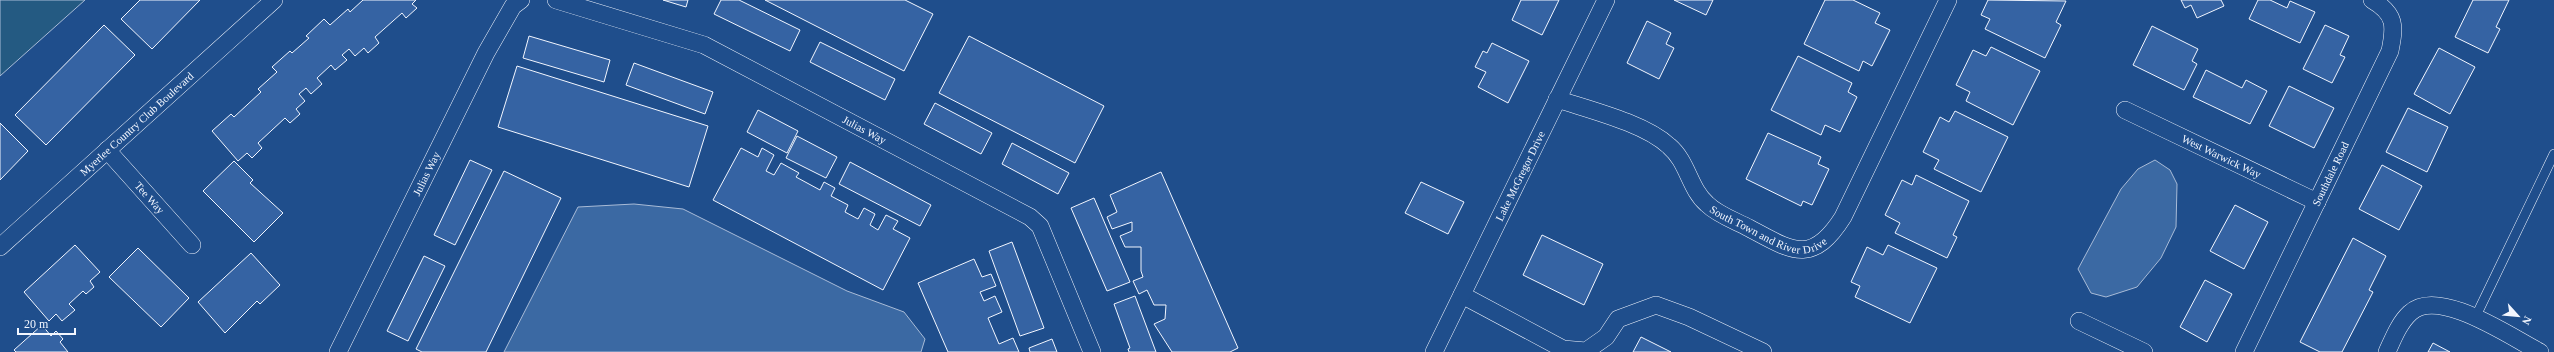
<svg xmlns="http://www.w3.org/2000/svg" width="2554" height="352" font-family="Georgia,serif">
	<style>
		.green { fill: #245a82; stroke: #a8bbd7 }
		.water { fill: #3b69a3; stroke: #a8bbd7 }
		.building { fill: #3563a3; stroke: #f2f6ff }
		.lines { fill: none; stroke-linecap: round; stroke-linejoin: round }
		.service-casing { stroke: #f2f6ff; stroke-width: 10 }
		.minor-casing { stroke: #f2f6ff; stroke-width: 18 }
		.service { stroke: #1f4e8c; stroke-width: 9 }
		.minor { stroke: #1f4e8c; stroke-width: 17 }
		.labels { text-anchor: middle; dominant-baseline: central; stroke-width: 3; stroke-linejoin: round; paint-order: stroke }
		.street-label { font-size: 11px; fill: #f2f6ff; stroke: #1f4e8c }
	</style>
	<rect width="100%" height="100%" fill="#1f4e8c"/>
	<polygon class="green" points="0,0 85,0 0,76"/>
	<g class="water">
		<polygon points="2155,160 2170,170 2177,184 2176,227 2161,258 2137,287 2106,297 2091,293 2078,269 2121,189 2138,169"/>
		<polygon points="634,204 683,209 847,291 904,312 925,339 921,352 504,352 578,207"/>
	</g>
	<g class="building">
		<polygon points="140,0 200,0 152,49 121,19"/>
		<polygon points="363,0 416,0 412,4 417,8 406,18 402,13 375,37 379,43 368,53 364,48 355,56 349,49 342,55 347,60 335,70 331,65 317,78 322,84 311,94 306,88 299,94 305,101 296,109 300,114 290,123 285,118 258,143 262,148 252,158 247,153 238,161 212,131 231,114 234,117 261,92 258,89 277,72 272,67 290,51 292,53 309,38 306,36 324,19 330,25 348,9 350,12"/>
		<polygon points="663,0 688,0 686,7"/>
		<polygon points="721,0 739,0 800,30 790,51 714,14"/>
		<polygon points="765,0 905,0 933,14 904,71"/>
		<polygon points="1521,0 1559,0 1542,35 1512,20"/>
		<polygon points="1674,0 1713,0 1706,15"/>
		<polygon points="1825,0 1853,0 1880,13 1875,23 1890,30 1872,66 1863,61 1859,71 1804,44"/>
		<polygon points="1988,0 2066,1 2056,22 2061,25 2045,58 1985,29 1990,19 1981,15"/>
		<polygon points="2181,0 2221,0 2224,6 2197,18 2191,5 2185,8"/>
		<polygon points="2258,0 2270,0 2287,8 2290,1 2315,12 2300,43 2249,19"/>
		<polygon points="2473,0 2509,0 2496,27 2500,29 2488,53 2455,37"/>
		<polygon points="1647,21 1671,33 1666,44 1674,48 1659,79 1627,63"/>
		<polygon points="104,25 135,55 46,145 15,115"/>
		<polygon points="2325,25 2349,36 2340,55 2345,57 2332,83 2303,69"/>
		<polygon points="2152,26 2198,49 2192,61 2197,64 2184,90 2133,65"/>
		<polygon points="529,36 610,60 604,82 523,58"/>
		<polygon points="969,36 1104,106 1075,163 939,93"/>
		<polygon points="820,42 895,79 885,100 810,62"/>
		<polygon points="1492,43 1529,61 1508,103 1478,87 1486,72 1475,67 1483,51 1487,53"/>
		<polygon points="1991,47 2040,71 2013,125 1966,101 1970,92 1956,85 1973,50 1986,56"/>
		<polygon points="2439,48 2475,67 2450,114 2414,94"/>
		<polygon points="1798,56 1852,83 1848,92 1857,97 1840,132 1825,125 1821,135 1771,110"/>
		<polygon points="634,63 713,92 705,114 626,85"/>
		<polygon points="517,66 708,126 689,187 498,127"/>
		<polygon points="2206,70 2242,88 2246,80 2267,91 2250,124 2193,97"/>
		<polygon points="2289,86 2334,108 2314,148 2269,126"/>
		<polygon points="935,103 992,133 981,154 924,124"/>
		<polygon points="2408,108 2448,127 2427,172 2386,152"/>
		<polygon points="758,110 798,131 787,153 747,132"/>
		<polygon points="1955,111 2008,137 1981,192 1934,169 1939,160 1923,152 1940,117 1949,122"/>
		<polygon points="0,123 28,151 0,180"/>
		<polygon points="1768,133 1821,157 1818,164 1829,169 1812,205 1803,201 1801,206 1746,179"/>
		<polygon points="797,136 837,157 826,178 786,158"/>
		<polygon points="1012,143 1069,173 1058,194 1002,164"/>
		<polygon points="741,148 758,157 762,148 774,155 766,171 774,175 781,163 799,173 796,177 820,190 824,182 835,188 831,196 848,205 845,212 858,219 864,208 875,214 870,225 878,230 886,215 898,221 893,229 910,238 883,290 713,200"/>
		<polygon points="470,160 492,170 455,245 434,235"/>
		<polygon points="234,161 253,180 250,183 283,213 254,242 203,191"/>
		<polygon points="850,162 931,205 920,226 839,184"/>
		<polygon points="2382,165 2422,186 2399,230 2359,209"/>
		<polygon points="504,171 561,198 486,352 422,352 416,349"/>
		<polygon points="1161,172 1238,348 1230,352 1172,352 1154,324 1165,319 1166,305 1154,305 1147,290 1139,294 1133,281 1143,277 1141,271 1141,247 1125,247 1120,236 1132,231 1132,222 1112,229 1107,217 1117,212 1110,195"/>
		<polygon points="1916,175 1969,201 1953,235 1957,237 1947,258 1895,233 1900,223 1885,215 1902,180 1912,185"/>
		<polygon points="1421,182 1464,202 1448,234 1405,213"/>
		<polygon points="1094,198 1130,282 1107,291 1071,208"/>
		<polygon points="2235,205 2268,222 2244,269 2210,251"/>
		<polygon points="1542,235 1603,264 1584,305 1523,275"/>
		<polygon points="2353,238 2386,256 2369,290 2373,292 2342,352 2320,352 2300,342"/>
		<polygon points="1012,242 1044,328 1020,336 989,251"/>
		<polygon points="75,245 100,272 90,281 94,287 86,294 83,291 69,304 75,310 62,321 56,314 49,321 24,292"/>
		<polygon points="1888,245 1937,268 1910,323 1855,297 1860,286 1851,282 1867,247 1883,255"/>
		<polygon points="138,248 189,298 161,327 109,277"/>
		<polygon points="251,253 280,285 260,304 257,301 225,333 198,302"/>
		<polygon points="424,256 445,266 408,341 387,331"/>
		<polygon points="974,259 982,277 991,274 996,286 980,292 984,301 995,296 1002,312 988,318 999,344 1013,338 1019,352 948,352 918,283"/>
		<polygon points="2205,280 2232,294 2207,342 2180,327"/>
		<polygon points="1135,296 1156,352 1129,352 1128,349 1130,348 1114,304"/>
		<polygon points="42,325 51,336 56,331 63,339 60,342 68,352 16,352 14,350"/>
		<polygon points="1641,337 1671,352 1633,352"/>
		<polygon points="1052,339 1057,352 1030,352 1029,348"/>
		<polygon points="2433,343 2450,352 2428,352"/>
	</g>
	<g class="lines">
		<defs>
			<polyline id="service" points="2475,318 2554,154"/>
			<g id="minor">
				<path id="s1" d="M556 0 704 45 1030 217 1040 226 1092 352"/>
				<path id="s2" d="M1557 99C1590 110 1644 123 1669 146 1688 162 1689 188 1707 204 1718 215 1736 221 1749 228 1792 251 1812 266 1843 217L1948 0"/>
				<path id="s3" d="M2125 110 2317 202"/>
				<path id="s4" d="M107 150 192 245"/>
				<path id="s5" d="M0 247 274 0"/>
				<polyline points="1462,295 1563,349 1586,351 1606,337 1618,319 1656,305 1689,317 1763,352"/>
				<polyline points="2079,321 2144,352"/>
				<path id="s6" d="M338 352 486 53 513 6 521 0"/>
				<path id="s7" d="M1434 352 1606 0"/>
				<path id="s8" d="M2244 352 2390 51C2395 26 2396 14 2372 0"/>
				<path d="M2387 352C2393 339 2399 323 2410 313 2438 286 2512 338 2540 352"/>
			</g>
		</defs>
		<use href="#service" class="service-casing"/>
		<use href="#minor" class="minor-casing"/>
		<use href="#service" class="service"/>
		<use href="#minor" class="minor"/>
	</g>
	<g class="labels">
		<g class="street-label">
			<text stroke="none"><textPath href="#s5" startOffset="184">Myerlee Country Club Boulevard</textPath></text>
			<text stroke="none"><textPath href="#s1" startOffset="336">Julias Way</textPath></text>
			<text stroke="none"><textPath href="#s3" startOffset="107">West Warwick Way</textPath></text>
			<text stroke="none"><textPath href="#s6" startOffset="199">Julias Way</textPath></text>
			<text stroke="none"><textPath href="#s8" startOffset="198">Southdale Road</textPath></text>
			<text stroke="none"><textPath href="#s7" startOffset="196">Lake McGregor Drive</textPath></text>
			<text stroke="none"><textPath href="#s4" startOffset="64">Tee Way</textPath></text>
			<text stroke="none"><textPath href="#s2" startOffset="261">South Town and River Drive</textPath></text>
		</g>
	</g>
	<g transform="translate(2518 316) rotate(117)" stroke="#1f4e8c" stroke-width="3" paint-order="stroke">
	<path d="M0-3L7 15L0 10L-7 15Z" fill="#f2f6ff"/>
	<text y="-6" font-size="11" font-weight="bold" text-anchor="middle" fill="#f2f6ff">N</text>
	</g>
	<path d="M18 328v6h57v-6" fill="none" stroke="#f2f6ff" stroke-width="2"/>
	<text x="24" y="328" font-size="12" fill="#f2f6ff" stroke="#1f4e8c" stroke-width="3" paint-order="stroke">20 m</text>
</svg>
